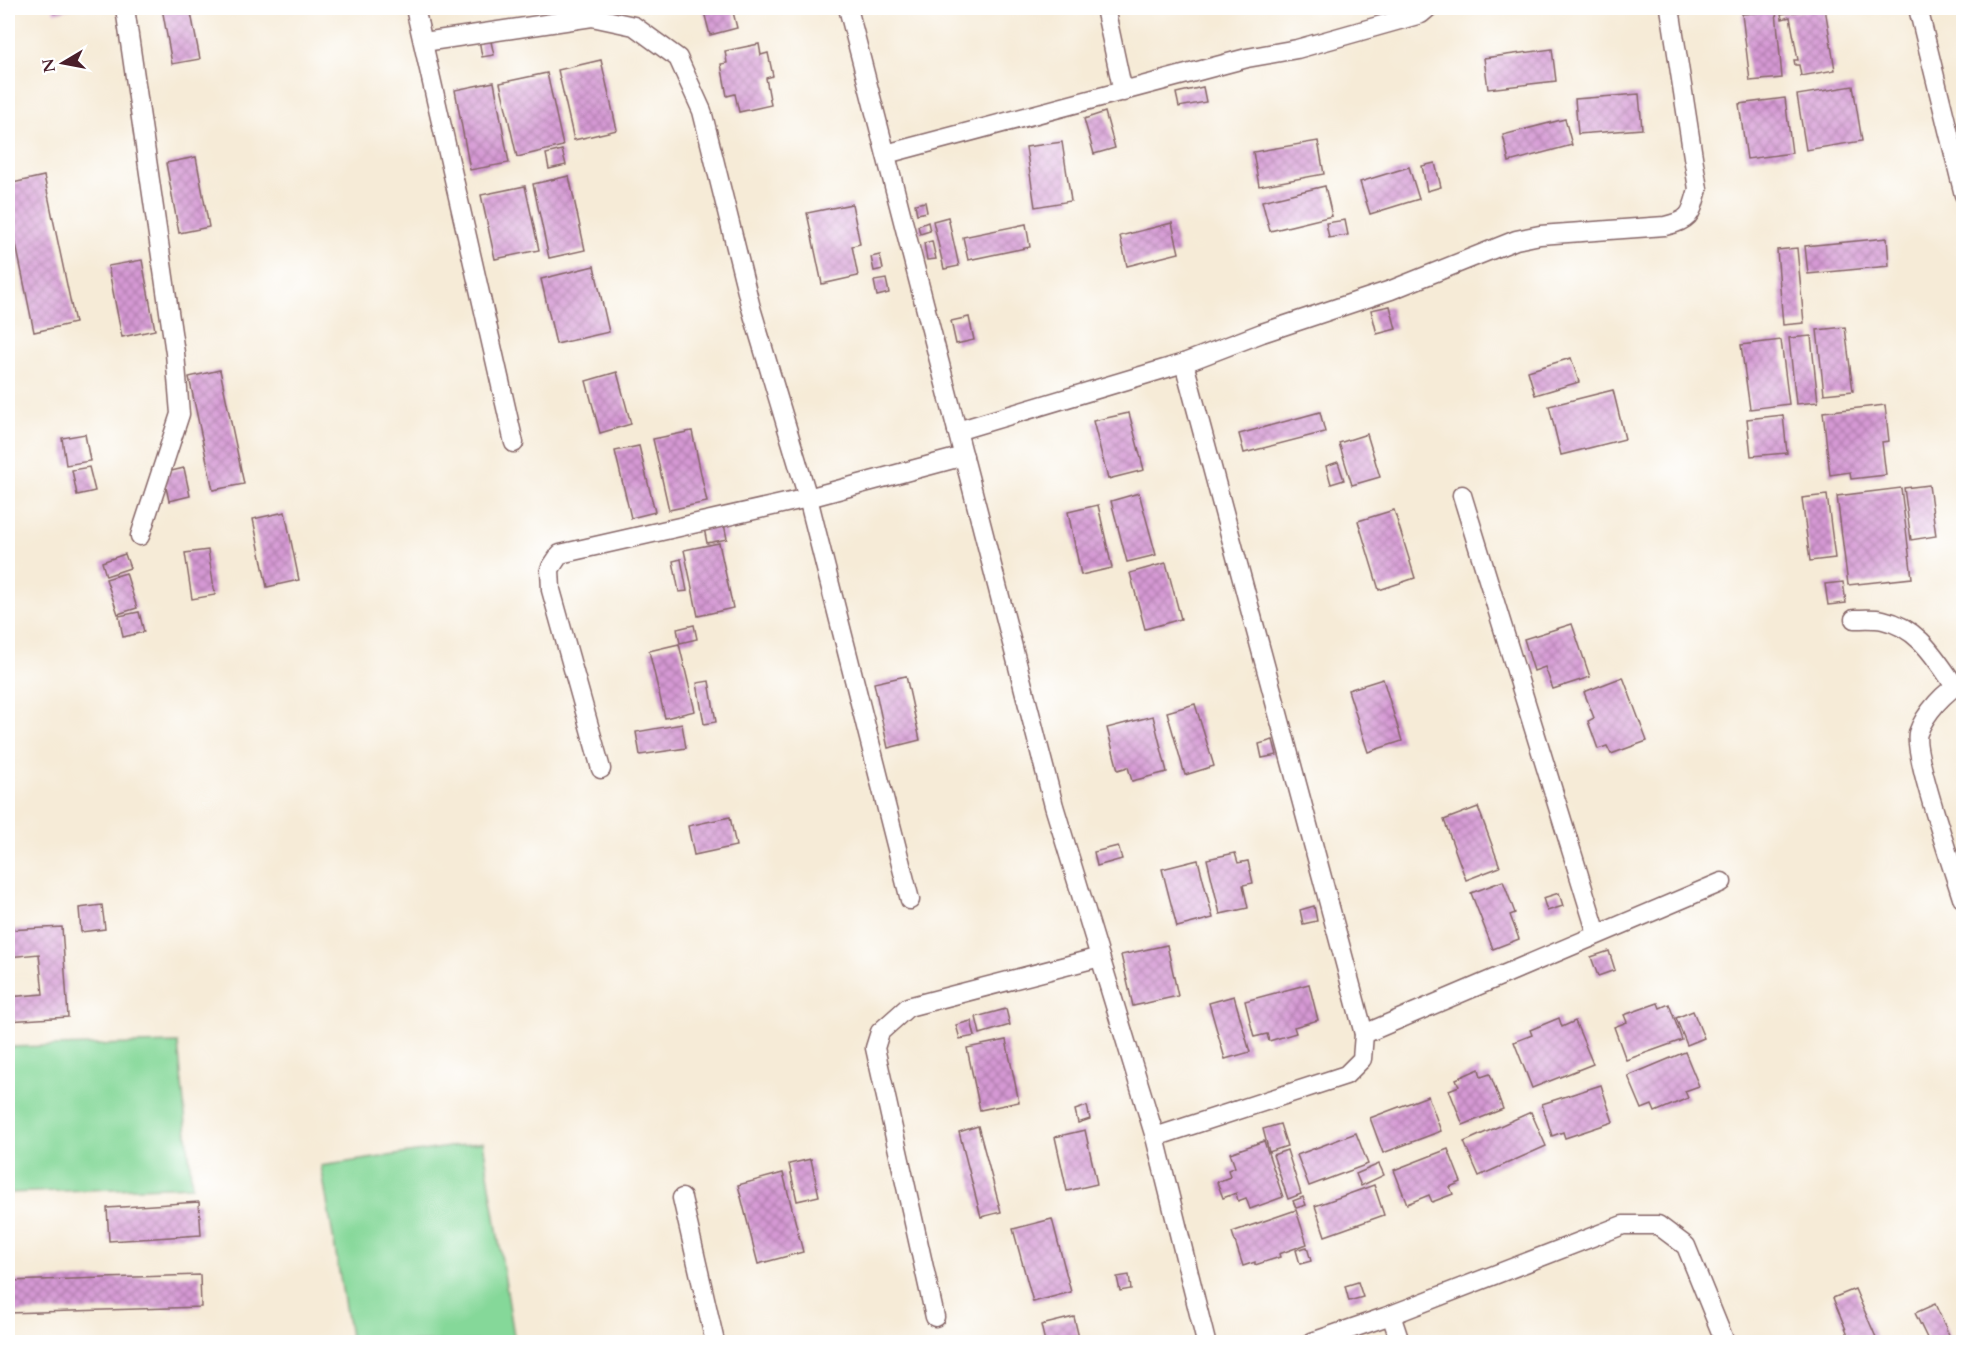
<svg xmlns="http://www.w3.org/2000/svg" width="1971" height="1350" font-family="Cardo,serif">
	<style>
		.green { fill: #85d899; stroke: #687c62; stroke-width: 1.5 }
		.building { fill: url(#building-cross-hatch) }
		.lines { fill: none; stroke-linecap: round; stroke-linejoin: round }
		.minor-casing { stroke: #866667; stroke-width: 21 }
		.minor { stroke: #fff; stroke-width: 18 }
	</style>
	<defs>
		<pattern id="building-cross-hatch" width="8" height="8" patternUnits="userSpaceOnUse" patternTransform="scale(1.5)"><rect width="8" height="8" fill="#d599d4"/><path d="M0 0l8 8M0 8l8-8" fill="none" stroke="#af7cac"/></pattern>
	</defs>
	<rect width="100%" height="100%" fill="#fff"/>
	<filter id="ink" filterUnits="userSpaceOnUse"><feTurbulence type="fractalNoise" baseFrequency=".0167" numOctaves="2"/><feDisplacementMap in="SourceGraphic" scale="12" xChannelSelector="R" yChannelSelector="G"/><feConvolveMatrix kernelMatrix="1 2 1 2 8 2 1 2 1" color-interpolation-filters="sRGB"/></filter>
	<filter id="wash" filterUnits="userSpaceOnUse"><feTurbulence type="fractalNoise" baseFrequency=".008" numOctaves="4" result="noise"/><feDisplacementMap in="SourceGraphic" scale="24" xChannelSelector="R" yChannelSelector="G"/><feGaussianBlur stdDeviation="1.35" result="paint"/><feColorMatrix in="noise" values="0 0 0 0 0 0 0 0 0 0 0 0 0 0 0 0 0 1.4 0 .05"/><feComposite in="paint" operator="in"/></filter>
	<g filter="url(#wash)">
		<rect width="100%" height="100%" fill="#f6ebd7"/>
		<g class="green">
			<polygon points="178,1043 192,1186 8,1193 8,1047"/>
			<polygon points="483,1142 515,1342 351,1342 321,1166"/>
		</g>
		<g id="blocks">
			<g class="building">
				<polygon points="53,8 73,8 54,13"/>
				<polygon points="162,8 190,8 200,59 172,64"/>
				<polygon points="703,8 732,8 737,28 710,35"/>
				<polygon points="1825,8 1835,70 1801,76 1799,65 1795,65 1794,60 1798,60 1790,17 1782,19 1781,14"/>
				<polygon points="1776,11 1782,78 1750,81 1742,14"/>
				<polygon points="490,37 494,55 482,57 479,39"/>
				<polygon points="759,44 761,55 768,53 773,76 766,78 771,105 739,112 735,94 727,96 721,64 727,63 725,51"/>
				<polygon points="1552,49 1556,81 1488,89 1484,58"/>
				<polygon points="601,60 617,130 574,140 558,70"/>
				<polygon points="547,73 563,146 517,157 500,83"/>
				<polygon points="494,82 509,163 470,170 455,90"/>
				<polygon points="1853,86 1862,141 1806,150 1797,95"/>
				<polygon points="1203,87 1206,102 1179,107 1176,93"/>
				<polygon points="1639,94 1642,129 1578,134 1575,99"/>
				<polygon points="1785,98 1792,153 1747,159 1739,104"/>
				<polygon points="1105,112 1115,148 1094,154 1084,119"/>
				<polygon points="1565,119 1572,145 1509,162 1503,135"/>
				<polygon points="1318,141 1324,174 1259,186 1253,152"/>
				<polygon points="1062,142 1071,201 1035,207 1026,147"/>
				<polygon points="562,150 566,165 549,169 546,154"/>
				<polygon points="196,157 209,227 179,233 166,163"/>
				<polygon points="1435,163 1441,187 1427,191 1422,166"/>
				<polygon points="1409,167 1419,199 1370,214 1360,182"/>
				<polygon points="44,176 75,323 34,332 8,205 8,184"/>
				<polygon points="569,176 585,250 549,258 533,184"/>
				<polygon points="525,186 539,250 495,259 481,195"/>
				<polygon points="1325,186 1332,216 1270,231 1262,201"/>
				<polygon points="925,202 927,212 917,214 915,204"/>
				<polygon points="852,204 860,244 852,246 858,276 822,284 807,213"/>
				<polygon points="948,217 959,266 944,269 933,221"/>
				<polygon points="1345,220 1348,235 1329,238 1326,223"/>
				<polygon points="928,222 930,231 920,234 918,226"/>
				<polygon points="1172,223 1179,253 1127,266 1120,236"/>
				<polygon points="1026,224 1030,247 968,260 963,237"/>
				<polygon points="1887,238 1889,266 1808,274 1805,246"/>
				<polygon points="932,241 936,259 927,260 924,243"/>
				<polygon points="1797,248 1804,323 1783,325 1777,250"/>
				<polygon points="880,255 883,269 874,271 871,257"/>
				<polygon points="142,260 155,330 122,337 108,266"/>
				<polygon points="594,266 609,332 556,344 541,279"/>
				<polygon points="886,279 889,293 877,296 874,281"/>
				<polygon points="1390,306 1396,329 1377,334 1371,310"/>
				<polygon points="969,317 974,340 956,344 951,321"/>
				<polygon points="1845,327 1853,391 1824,394 1817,330"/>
				<polygon points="1811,336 1818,402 1796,404 1789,338"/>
				<polygon points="1781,340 1789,404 1750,409 1741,345"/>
				<polygon points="1571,358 1579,382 1535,395 1528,371"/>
				<polygon points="220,370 244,484 213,490 189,377"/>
				<polygon points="617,372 631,424 600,433 586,381"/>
				<polygon points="1613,390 1625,439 1561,455 1549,406"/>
				<polygon points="1885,405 1889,441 1882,442 1886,475 1851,479 1850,472 1830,475 1823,412"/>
				<polygon points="1320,412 1325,432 1244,453 1239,434"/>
				<polygon points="1129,413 1144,470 1108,479 1093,421"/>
				<polygon points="1783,415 1787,453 1751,456 1747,419"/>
				<polygon points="692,431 707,502 669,510 653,439"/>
				<polygon points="85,434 90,461 66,465 62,438"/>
				<polygon points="1367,434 1380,477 1352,485 1339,443"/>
				<polygon points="639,446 655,512 631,518 615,451"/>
				<polygon points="1338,462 1344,480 1331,484 1326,466"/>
				<polygon points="89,467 95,491 77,495 72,470"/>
				<polygon points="184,468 190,496 169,501 163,473"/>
				<polygon points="1929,485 1936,536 1911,540 1904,488"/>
				<polygon points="1901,488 1912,578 1848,585 1837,496"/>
				<polygon points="1139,493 1156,555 1127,562 1111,501"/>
				<polygon points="1827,495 1835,558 1810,561 1802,498"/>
				<polygon points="1098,505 1112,568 1081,575 1068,512"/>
				<polygon points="1394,510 1415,578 1379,590 1358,521"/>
				<polygon points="285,512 299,580 267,587 253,519"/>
				<polygon points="724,524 727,539 707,543 704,528"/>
				<polygon points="719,543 733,608 698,616 684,550"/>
				<polygon points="208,550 215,595 192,599 185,553"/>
				<polygon points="125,554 130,568 106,576 102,562"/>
				<polygon points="681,559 687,591 679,592 673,561"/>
				<polygon points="1166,563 1181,619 1145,629 1130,573"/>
				<polygon points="126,573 137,608 118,614 106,579"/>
				<polygon points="1843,582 1846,603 1828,605 1825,584"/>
				<polygon points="139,612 144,632 123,637 119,616"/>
				<polygon points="1572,624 1590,677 1553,689 1545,667 1534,671 1524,639"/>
				<polygon points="694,625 697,639 680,643 677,629"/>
				<polygon points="679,644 695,711 665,718 649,651"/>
				<polygon points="906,676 920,740 888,748 874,683"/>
				<polygon points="1623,677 1647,741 1611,754 1607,746 1598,749 1588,721 1594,718 1584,692"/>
				<polygon points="1383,679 1402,741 1368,752 1348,690"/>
				<polygon points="709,681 716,722 704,724 697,683"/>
				<polygon points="1195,704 1214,766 1185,775 1167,712"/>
				<polygon points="1153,716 1167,772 1132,781 1128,767 1118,770 1107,728"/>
				<polygon points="682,724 686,748 640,755 636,732"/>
				<polygon points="1273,740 1277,755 1262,758 1259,744"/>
				<polygon points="1478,807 1500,867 1466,880 1444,820"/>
				<polygon points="730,817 736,846 694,855 688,826"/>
				<polygon points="1118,846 1122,859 1097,866 1094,852"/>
				<polygon points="1235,853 1238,863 1248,861 1253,883 1243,885 1248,908 1220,914 1207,859"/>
				<polygon points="1198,860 1213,918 1177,927 1162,869"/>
				<polygon points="1503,881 1515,913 1510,915 1519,939 1493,949 1471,893"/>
				<polygon points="1559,893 1563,906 1547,911 1543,898"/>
				<polygon points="102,905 105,929 81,932 79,908"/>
				<polygon points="1314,906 1317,921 1303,924 1300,910"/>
				<polygon points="62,927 68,1017 8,1021 8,997 43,994 39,954 8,957 8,930"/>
				<polygon points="1167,945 1178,996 1133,1006 1121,955"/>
				<polygon points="1609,951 1615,970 1598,976 1591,957"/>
				<polygon points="1309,984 1318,1020 1294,1027 1296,1033 1269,1041 1267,1034 1254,1037 1245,1001"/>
				<polygon points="1234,996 1250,1052 1225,1059 1209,1003"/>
				<polygon points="1658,1003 1660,1008 1669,1004 1682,1040 1626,1060 1614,1027 1627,1022 1624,1015"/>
				<polygon points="1006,1009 1010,1025 980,1034 976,1017"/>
				<polygon points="1693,1011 1704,1038 1687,1045 1676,1018"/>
				<polygon points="1559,1018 1562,1027 1575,1021 1593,1064 1532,1088 1514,1042 1532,1035 1530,1030"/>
				<polygon points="971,1021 975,1036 960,1039 956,1025"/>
				<polygon points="1006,1040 1019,1102 980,1110 967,1048"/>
				<polygon points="1685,1052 1699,1086 1685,1091 1688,1098 1655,1112 1652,1105 1642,1109 1628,1076"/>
				<polygon points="1479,1069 1481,1077 1490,1074 1503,1109 1463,1125 1449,1090 1459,1086 1456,1079"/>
				<polygon points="1601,1085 1613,1122 1565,1138 1563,1132 1552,1136 1542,1104"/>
				<polygon points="1428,1096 1441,1131 1383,1153 1370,1118"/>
				<polygon points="1087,1106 1090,1119 1078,1123 1075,1110"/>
				<polygon points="1531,1112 1546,1146 1479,1176 1464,1142"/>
				<polygon points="1280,1124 1287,1146 1269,1152 1263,1129"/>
				<polygon points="978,1126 1001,1212 981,1217 959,1132"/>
				<polygon points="1085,1130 1097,1184 1067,1191 1055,1137"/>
				<polygon points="1356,1133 1368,1164 1309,1186 1297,1155"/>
				<polygon points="1264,1141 1283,1197 1250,1209 1246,1198 1238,1201 1236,1193 1223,1198 1217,1182 1230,1177 1228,1170 1235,1167 1230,1153"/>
				<polygon points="1448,1149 1461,1182 1450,1187 1453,1194 1432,1202 1429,1195 1407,1204 1394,1170"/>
				<polygon points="1287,1150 1301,1194 1288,1199 1273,1155"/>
				<polygon points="811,1159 819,1196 797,1201 789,1164"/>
				<polygon points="1379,1164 1384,1175 1361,1186 1356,1174"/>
				<polygon points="783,1173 803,1252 758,1264 738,1185"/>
				<polygon points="1374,1185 1384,1215 1325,1236 1315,1206"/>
				<polygon points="1303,1197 1306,1205 1296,1208 1293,1201"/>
				<polygon points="199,1202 201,1235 109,1241 107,1208"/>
				<polygon points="1296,1210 1307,1244 1279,1254 1280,1257 1255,1265 1255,1262 1243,1266 1232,1232"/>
				<polygon points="1052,1219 1071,1292 1033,1302 1013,1229"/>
				<polygon points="1307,1247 1311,1261 1300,1264 1296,1250"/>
				<polygon points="200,1275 201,1307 8,1313 8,1281"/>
				<polygon points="1129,1275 1131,1289 1120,1291 1117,1277"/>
				<polygon points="1358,1282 1363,1297 1349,1301 1345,1286"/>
				<polygon points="1855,1289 1878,1342 1851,1342 1833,1298"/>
				<polygon points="1935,1304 1951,1339 1944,1342 1929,1342 1915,1313"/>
				<polygon points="1074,1317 1080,1342 1045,1342 1041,1325"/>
			</g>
		</g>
	</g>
	<g filter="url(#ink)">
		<use href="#blocks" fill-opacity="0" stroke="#866667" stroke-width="1.5"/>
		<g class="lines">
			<defs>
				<g id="minor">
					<polyline points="125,8 175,353 180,414 140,536"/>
					<polyline points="415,8 514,443"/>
					<polyline points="848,8 1054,806 1155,1137 1206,1342"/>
					<polyline points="1105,8 1123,92"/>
					<polyline points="1918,8 1964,195"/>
					<polyline points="424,42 592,17 634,26 678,58 702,111 751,308 808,498 910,900"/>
					<polyline points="886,154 1247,58 1297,49 1421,14 1428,8"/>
					<path d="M957 431 1184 363 1262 333 1391 290 1516 240 1540 235 1665 226C1692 220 1691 213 1698 189L1670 8"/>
					<polyline points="1462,495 1597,934"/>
					<path d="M1854 619C1863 619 1874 618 1883 620 1919 628 1935 658 1955 686"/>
					<polyline points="601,769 551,590 550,569 560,554 808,498 964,456"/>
					<path d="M1962 898C1954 872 1912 751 1918 733 1925 713 1945 691 1964 681"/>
					<polyline points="1364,1034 1722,882"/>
					<polyline points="1155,1137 1346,1075 1362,1059 1364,1034 1184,363"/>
					<polyline points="682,1198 715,1342"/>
					<polyline points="1391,1315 1400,1342"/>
					<polyline points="935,1317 875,1048 880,1032 908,1007 1100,957"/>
					<polyline points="1312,1342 1391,1315 1623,1225 1658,1225 1686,1246 1725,1342"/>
				</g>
			</defs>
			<use href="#minor" class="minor-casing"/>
			<use href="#minor" class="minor"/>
		</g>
	</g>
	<rect width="1971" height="1350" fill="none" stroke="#fff" stroke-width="30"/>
	<g transform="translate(63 63) rotate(260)" stroke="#ffffff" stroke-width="4.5" paint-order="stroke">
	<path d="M0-4.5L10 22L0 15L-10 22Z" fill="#4a1f2b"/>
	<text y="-9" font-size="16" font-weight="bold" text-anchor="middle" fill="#4a1f2b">N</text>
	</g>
</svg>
